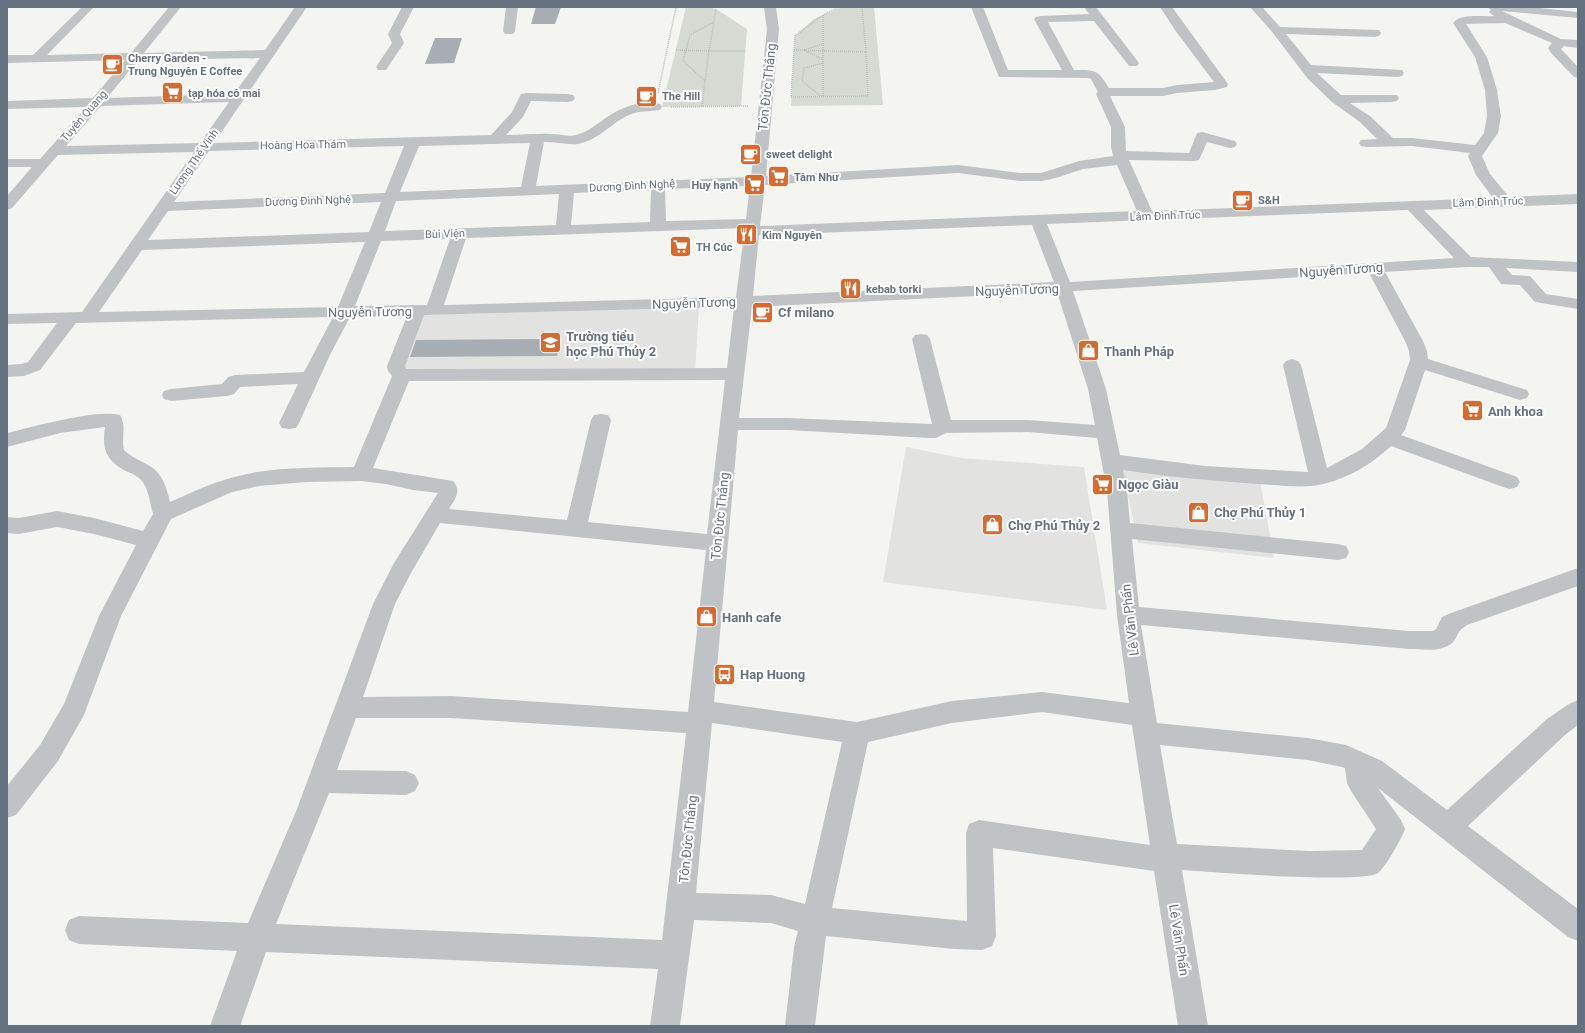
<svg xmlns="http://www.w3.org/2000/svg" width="1585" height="1033" font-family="Roboto,sans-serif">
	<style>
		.built { fill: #e2e3e1 }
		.green { fill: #d5dbd2 }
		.building { fill: #a8adb3 }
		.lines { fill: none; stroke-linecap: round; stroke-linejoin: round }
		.path { stroke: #babcbe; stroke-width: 1.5; stroke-dasharray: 1 1; stroke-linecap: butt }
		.minor { fill: #c0c3c6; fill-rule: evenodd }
		.labels { text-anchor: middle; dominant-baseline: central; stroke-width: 4; stroke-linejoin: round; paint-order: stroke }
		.far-poi-label { font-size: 11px; font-weight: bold; fill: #66717f; stroke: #fff; text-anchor: start }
		.far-street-label { font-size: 11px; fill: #66717f; stroke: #fff }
		.street-label { font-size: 13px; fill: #66717f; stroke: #fff }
		.poi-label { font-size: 13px; font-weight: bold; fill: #66717f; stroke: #fff; text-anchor: start }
	</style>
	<rect width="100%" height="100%" fill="#f4f4f1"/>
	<g class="built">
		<polygon points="699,308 695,372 393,371 413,315"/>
		<polygon points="906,447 961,458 1084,467 1107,610 883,582"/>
		<polygon points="1121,464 1260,480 1274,558 1138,543"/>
	</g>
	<g class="green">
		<polygon points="686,7 709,7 716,9 747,29 741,106 662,107"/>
		<polygon points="842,7 874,7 883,105 791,106 795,36 814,19"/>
	</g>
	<g class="building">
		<polygon points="536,7 561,7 555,24 531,24"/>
		<polygon points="435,38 462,38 454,63 425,64"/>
		<polygon points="561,339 557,356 410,357 416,340"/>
	</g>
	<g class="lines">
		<g class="path">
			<polyline points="839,7 823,15 795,36 791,97 868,96 866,52"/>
			<polyline points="823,15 823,97"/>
			<polyline points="676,50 709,51 716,9"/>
			<polyline points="794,50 866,52 862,7"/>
			<polyline points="822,59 804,50 823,44"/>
			<polyline points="705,81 683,61 690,35 714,22"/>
			<polyline points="658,93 676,7"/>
			<polyline points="822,97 802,81 804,68 823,63"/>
			<polyline points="702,106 709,51 745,51"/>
			<polyline points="671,107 748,106"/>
		</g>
		<g class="minor">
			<path d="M82 7H94L47 55 131 53 169 7H181L144 53 265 50 295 7H307L214 143 491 135 512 112 521 94 526 93 568 94 573 95 575 98 573 101 568 102 531 101 523 117 506 135C521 135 537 133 552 134 560 134 568 137 576 135 585 133 593 127 600 122 617 109 638 99 660 104L662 107 660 110C649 112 639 110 629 115 611 123 599 140 578 144 567 145 556 142 544 142L536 186 751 177 767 29 764 7H776L779 29 766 176 958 165 1020 173H1041L1079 161 1113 156 1111 147V127L1096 94 1098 92 1091 79 1088 78 999 77 971 7H983L1008 70H1062L1034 19 1036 17 1040 16 1089 14 1084 7H1096L1139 63 1137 66H1129L1094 21 1048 22 1074 70C1096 70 1097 69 1109 88H1163L1177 85 1214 82 1175 30 1160 7H1172L1228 84 1227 87 1215 90 1177 93 1163 96H1110L1125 127 1126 151 1189 153 1197 133 1202 132 1235 141 1237 144 1235 147 1230 148 1207 142 1199 160 1194 161 1129 160 1152 211 1493 198 1476 175 1468 156 1470 153 1412 146 1366 147 1361 146 1359 143 1361 140 1377 139 1360 122 1332 102 1308 79 1273 33 1250 7H1262L1280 27 1379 30 1381 33 1379 36 1375 37 1286 34 1311 65 1402 70 1404 73 1402 76 1398 77 1317 73 1341 95H1397L1399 98 1397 101 1392 102 1350 103 1370 116 1393 138H1412L1475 145 1484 133 1487 116 1485 90 1475 57 1453 23C1460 13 1483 17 1494 16L1489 12 1491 10 1487 7H1530L1578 12V18L1502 11 1561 39 1578 40V48L1564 46 1561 49 1578 67V78L1574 77 1551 53 1548 48 1552 43 1505 23 1466 24 1487 57 1497 90 1501 116 1498 133 1482 156 1490 174 1509 197 1578 194V204L1424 210 1471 257 1578 262V272L1506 268 1512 275 1530 276 1546 294 1578 299V309L1535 302 1520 285 1501 284 1489 267H1467L1385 272 1423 341 1427 351 1428 359 1527 390 1529 394 1527 398 1520 400 1425 370 1405 430 1401 435 1517 477 1520 482 1517 487 1510 489 1503 487 1391 446C1372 464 1349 478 1323 484 1302 489 1280 485 1259 484 1214 481 1168 477 1123 470L1127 490 1130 523 1338 544 1346 546 1349 552 1346 558 1338 560 1132 539 1139 607 1409 631H1433L1436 629 1442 617 1451 613 1578 568V586L1467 625C1455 633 1460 634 1453 642 1442 653 1423 649 1409 649L1141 625 1157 723 1308 738 1346 745 1382 761 1447 810 1547 719 1569 704 1578 700V725L1565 735 1468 826 1578 909V941L1568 937 1378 788 1401 820 1405 829C1402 838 1385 868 1378 873 1361 884 1211 872 1182 870L1208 1026H1178L1154 871 993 848 996 936 992 946 982 950 954 949 826 936 815 1026H785L794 947 798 931 771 923 694 920 680 1026H650L658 969 266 952 240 1026H210L237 951 79 944 69 940 65 930 69 920 79 916 248 923 297 809 373 604 394 563 438 493 413 490 386 484 361 481 307 482 259 486 232 492 171 519 121 616 84 715 58 761 16 815 7 818V786L40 745 64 704 99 616 136 545 94 534 57 527 19 534 7 533V517L19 518 57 511 94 518 143 531 153 514C150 504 149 492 144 484 140 477 133 474 126 471 105 460 102 448 105 427L60 433 7 447V433C33 427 95 409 120 415 127 426 121 437 124 450 131 457 140 460 148 465 162 472 167 488 170 502 187 495 204 486 221 481 263 466 310 468 354 467L392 376 388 371 387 366 407 316 350 317 330 355 299 423 296 428 289 429 282 428 279 423 298 384 240 387 234 394 227 396 171 401 164 399 162 395 164 391 171 389 222 384 228 377 235 375 304 372 333 317 76 323 40 370 24 376 7 377V365L21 364 28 362 57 323 7 324V314L82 312 194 152 58 155 12 208 7 210V196L32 167H7V159H40L86 107 7 109V101L93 98 125 60 7 63V55H33ZM260 58 234 94 107 98 138 60ZM229 102 200 143 66 146 101 106ZM530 143 521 187 400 192 419 146ZM404 146 385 193 174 202 209 151ZM1117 165 1137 211 760 226 765 185 958 173 1020 181H1041L1056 178 1083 169ZM750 186 746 219 666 221 665 189ZM651 190 650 222 571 225 574 193ZM559 194 556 225 385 231 396 201ZM381 202 369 232 148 240 168 211ZM1408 210 1454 258 1070 282 1047 224ZM1032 225 1054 282 753 296 759 235ZM745 228 736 297 444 305 466 238ZM450 239 427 305 355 306 381 241ZM365 242 338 307 99 312 142 250ZM1369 273 1405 341 1409 351 1410 360 1386 428 1362 449 1327 468 1301 365 1298 361 1292 359 1286 361 1283 365 1308 472 1205 466 1120 455 1106 389 1073 291ZM1057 292 1088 389 1095 425 1028 420H951L930 339 927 335 921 334 915 335 912 339 932 424 788 418H739L752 307ZM734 307 727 368 406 369 405 366 424 315ZM725 380 707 534 588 522 611 420 608 415 601 414 594 415 591 420 567 520 449 509C455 499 462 491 453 481L373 468 409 381ZM738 430H788L929 438H936L946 433 1028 432 1097 438 1107 490 1117 615 1129 703 1042 692 952 701 857 722 714 702ZM440 523 706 550 688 712 451 696 363 697 395 604 411 573ZM1042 712 1132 725 1150 845 979 820 969 824 966 833 967 921 832 908 868 742 952 723ZM356 718H451L686 733 662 940 276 924 329 793 406 795 415 791 419 783 415 775 406 771 337 770ZM712 723 842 742 805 904 771 895 696 893ZM1160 745 1308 760 1342 767 1345 768 1347 783 1351 791 1376 829 1362 850 1309 851 1177 844Z"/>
			<polygon points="402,7 414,7 400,34 404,43 386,70 378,70 376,67 392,43 388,34"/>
			<polygon points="506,7 518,7 515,31 513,34 505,34 503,31"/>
		</g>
	</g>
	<defs>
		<symbol id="cafe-square" viewBox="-11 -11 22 22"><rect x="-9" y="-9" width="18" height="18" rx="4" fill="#d36b32" stroke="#fff"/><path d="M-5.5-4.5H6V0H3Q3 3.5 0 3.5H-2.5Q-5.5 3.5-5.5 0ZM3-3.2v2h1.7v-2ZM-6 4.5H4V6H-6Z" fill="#fff"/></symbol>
		<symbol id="supermarket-square" viewBox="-11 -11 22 22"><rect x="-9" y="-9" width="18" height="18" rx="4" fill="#d36b32" stroke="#fff"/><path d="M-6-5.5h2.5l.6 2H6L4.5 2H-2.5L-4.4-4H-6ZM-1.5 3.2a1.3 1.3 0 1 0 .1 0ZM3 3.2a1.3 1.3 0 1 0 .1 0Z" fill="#fff"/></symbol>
		<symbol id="restaurant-square" viewBox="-11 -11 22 22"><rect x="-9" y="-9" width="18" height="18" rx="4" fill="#d36b32" stroke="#fff"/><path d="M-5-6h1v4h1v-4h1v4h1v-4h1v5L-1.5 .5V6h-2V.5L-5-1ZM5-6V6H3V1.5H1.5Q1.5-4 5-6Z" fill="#fff"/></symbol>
		<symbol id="school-square" viewBox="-11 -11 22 22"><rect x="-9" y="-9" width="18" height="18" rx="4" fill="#d36b32" stroke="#fff"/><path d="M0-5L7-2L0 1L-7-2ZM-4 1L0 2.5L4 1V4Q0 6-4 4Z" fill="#fff"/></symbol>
		<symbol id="shop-square" viewBox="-11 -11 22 22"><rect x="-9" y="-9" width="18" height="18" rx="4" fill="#d36b32" stroke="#fff"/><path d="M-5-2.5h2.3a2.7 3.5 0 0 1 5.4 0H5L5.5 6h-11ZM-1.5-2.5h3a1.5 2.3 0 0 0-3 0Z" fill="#fff"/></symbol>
		<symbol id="bus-square" viewBox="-11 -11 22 22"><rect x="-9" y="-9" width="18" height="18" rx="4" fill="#d36b32" stroke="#fff"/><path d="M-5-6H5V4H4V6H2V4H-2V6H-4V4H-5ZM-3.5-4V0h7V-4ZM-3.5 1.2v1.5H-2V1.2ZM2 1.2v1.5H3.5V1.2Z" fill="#fff"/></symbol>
	</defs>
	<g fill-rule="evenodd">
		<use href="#cafe-square" x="100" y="52" width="25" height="25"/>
		<use href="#supermarket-square" x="160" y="80" width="25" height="25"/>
		<use href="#cafe-square" x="634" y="84" width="25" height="25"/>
		<use href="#cafe-square" x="738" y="142" width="25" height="25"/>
		<use href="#supermarket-square" x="766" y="164" width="25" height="25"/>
		<use href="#supermarket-square" x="742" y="172" width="25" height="25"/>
		<use href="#cafe-square" x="1230" y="188" width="25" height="25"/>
		<use href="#restaurant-square" x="734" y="222" width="25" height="25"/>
		<use href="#supermarket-square" x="668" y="234" width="25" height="25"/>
		<use href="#restaurant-square" x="838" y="276" width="25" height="25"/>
		<use href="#cafe-square" x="750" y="300" width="25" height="25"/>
		<use href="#school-square" x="538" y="330" width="25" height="25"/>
		<use href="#shop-square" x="1076" y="338" width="25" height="25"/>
		<use href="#supermarket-square" x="1460" y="398" width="25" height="25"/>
		<use href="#supermarket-square" x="1090" y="472" width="25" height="25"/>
		<use href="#shop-square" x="1186" y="500" width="25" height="25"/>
		<use href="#shop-square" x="980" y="512" width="25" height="25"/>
		<use href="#shop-square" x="694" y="604" width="25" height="25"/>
		<use href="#bus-square" x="712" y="662" width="25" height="25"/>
	</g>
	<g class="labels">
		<g class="far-poi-label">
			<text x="128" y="58">Cherry Garden -<tspan x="128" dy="13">Trung Nguyên E Coffee</tspan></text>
			<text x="188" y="93">tạp hóa cô mai</text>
			<text x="662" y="96">The Hill</text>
			<text x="766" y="154">sweet delight</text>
			<text x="794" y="177">Tâm Như</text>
			<text x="738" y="185" text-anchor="end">Huy hạnh</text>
			<text x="1258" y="200">S&amp;H</text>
			<text x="762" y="235">Kim Nguyên</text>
			<text x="696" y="247">TH Cúc</text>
			<text x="866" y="289">kebab torki</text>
		</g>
		<g class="far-street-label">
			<text transform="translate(84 116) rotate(-49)">Tuyên Quang</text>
			<text transform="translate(303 145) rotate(-1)">Hoàng Hoa Thám</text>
			<text transform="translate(194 162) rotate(-55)">Lương Thế Vinh</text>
			<text transform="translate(632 186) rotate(-3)">Dương Đình Nghệ</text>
			<text transform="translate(308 201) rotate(-2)">Dương Đình Nghệ</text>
			<text transform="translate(1488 202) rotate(-2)">Lâm Đình Trúc</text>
			<text transform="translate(1165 216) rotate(-2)">Lâm Đình Trúc</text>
			<text transform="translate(445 234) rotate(-2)">Bùi Viện</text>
		</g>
		<g class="street-label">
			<text transform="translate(767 87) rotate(-84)">Tôn Đức Thắng</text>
			<text transform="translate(1341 270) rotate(-4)">Nguyễn Tương</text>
			<text transform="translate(1017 290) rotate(-2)">Nguyễn Tương</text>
			<text transform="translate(694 303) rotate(-2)">Nguyễn Tương</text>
			<text transform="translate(370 312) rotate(-1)">Nguyễn Tương</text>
			<text transform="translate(720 516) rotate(-84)">Tôn Đức Thắng</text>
			<text transform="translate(1130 620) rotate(-97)">Lê Văn Phấn</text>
			<text transform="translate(688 839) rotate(-84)">Tôn Đức Thắng</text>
			<text transform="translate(1179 940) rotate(81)">Lê Văn Phấn</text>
		</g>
		<g class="poi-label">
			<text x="778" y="312">Cf milano</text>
			<text x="566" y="336">Trường tiểu<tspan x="566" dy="15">học Phú Thủy 2</tspan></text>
			<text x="1104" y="351">Thanh Pháp</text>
			<text x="1488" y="411">Anh khoa</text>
			<text x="1118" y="484">Ngọc Giàu</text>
			<text x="1214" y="512">Chợ Phú Thủy 1</text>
			<text x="1008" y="525">Chợ Phú Thủy 2</text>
			<text x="722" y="617">Hanh cafe</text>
			<text x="740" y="674">Hap Huong</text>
		</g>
	</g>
	<rect width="1585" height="1033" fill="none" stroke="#66717f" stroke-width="16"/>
</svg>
